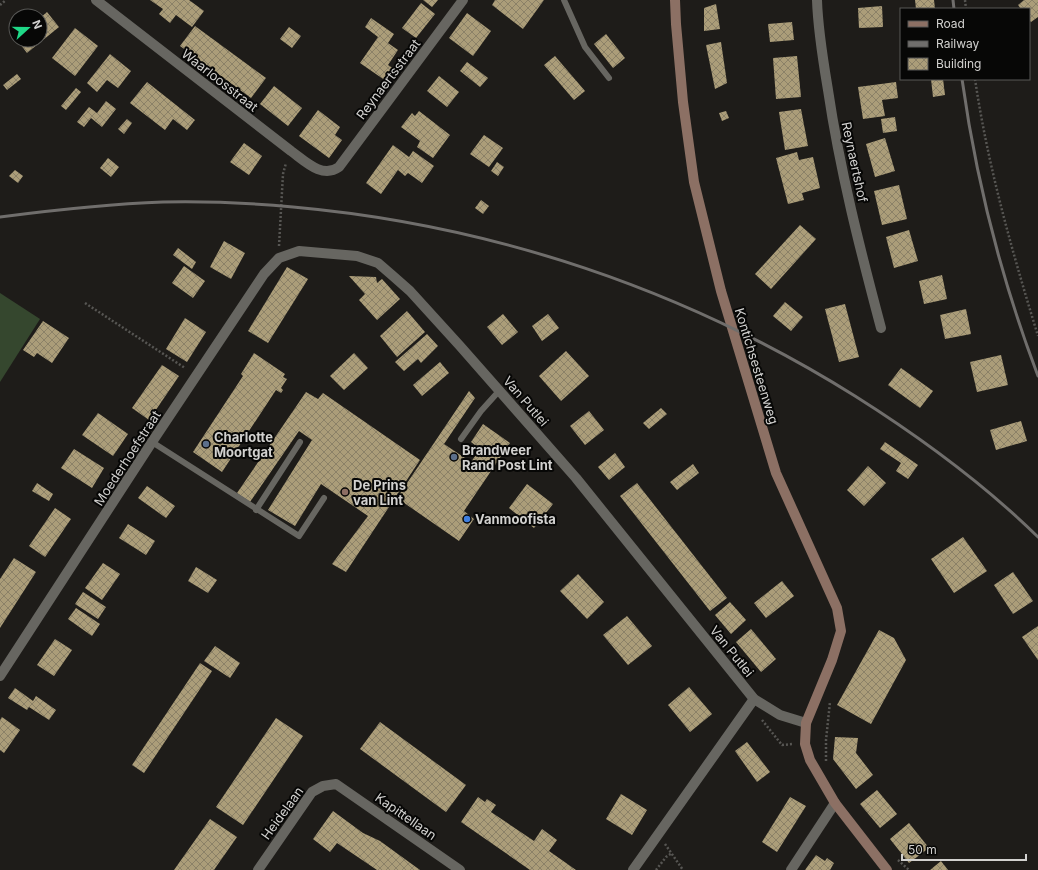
<svg xmlns="http://www.w3.org/2000/svg" width="1038" height="870" font-family="Inter,sans-serif">
	<style>
		.garden { fill: #35472e }
		.building { fill: url(#building-cross-hatch) }
		.lines { fill: none; stroke-linecap: round; stroke-linejoin: round }
		.path { stroke: #575653; stroke-width: 2.5; stroke-dasharray: 2 2; stroke-linecap: butt }
		.lane { stroke: #676661; stroke-width: 6 }
		.street { stroke: #676661; stroke-width: 10 }
		.secondary { stroke: #8c7064; stroke-width: 10 }
		.rail { stroke: #706e6c; stroke-width: 3 }
		.service-dot { fill: #5c6f8a; stroke: #070706; stroke-width: 1.5 }
		.education-dot { fill: #8d6e63; stroke: #070706; stroke-width: 1.5 }
		.shop-dot { fill: #3f7fe0; stroke: #070706; stroke-width: 1.5 }
		.labels { text-anchor: middle; dominant-baseline: central; stroke-width: 4; stroke-linejoin: round; paint-order: stroke }
		.street-label { font-size: 13px; fill: #d2d1cf; stroke: #070706 }
		.poi-label { font-size: 13px; font-weight: bold; fill: #d2d1cf; stroke: #070706; text-anchor: start }
	</style>
	<defs>
		<pattern id="building-cross-hatch" width="8" height="8" patternUnits="userSpaceOnUse"><rect width="8" height="8" fill="#ab9d79"/><path d="M0 0l8 8M0 8l8-8" fill="none" stroke="#8b8167"/></pattern>
	</defs>
	<rect width="100%" height="100%" fill="#1e1c19"/>
	<polygon class="garden" points="0,293 40,319 0,382"/>
	<g class="building">
		<polygon points="150,0 189,0 204,11 192,27 176,15 170,23 159,14 163,9"/>
		<polygon points="423,0 438,0 432,7"/>
		<polygon points="495,0 544,0 523,29 492,5"/>
		<polygon points="915,0 934,0 935,9 916,9"/>
		<polygon points="1024,0 1038,0 1038,17 1031,22 1029,20 1029,9 1021,9 1018,5"/>
		<polygon points="421,3 435,14 416,38 402,28"/>
		<polygon points="716,4 720,29 704,31 704,8"/>
		<polygon points="882,6 883,27 859,28 858,8"/>
		<polygon points="47,12 59,27 27,53 17,40 40,40 40,18"/>
		<polygon points="467,13 491,31 473,56 449,38"/>
		<polygon points="371,18 394,34 388,43 398,50 388,65 394,69 386,81 360,63 378,37 365,27"/>
		<polygon points="792,22 794,40 770,42 768,24"/>
		<polygon points="195,26 266,78 251,98 180,46"/>
		<polygon points="289,27 301,36 292,48 280,39"/>
		<polygon points="75,28 98,46 75,76 52,58"/>
		<polygon points="606,34 625,58 613,68 594,44"/>
		<polygon points="721,42 727,83 715,89 706,45"/>
		<polygon points="110,54 131,71 118,88 107,80 97,92 87,83"/>
		<polygon points="555,56 585,91 574,100 544,65"/>
		<polygon points="797,56 801,97 776,99 773,58"/>
		<polygon points="467,62 488,78 480,87 460,71"/>
		<polygon points="17,74 21,79 7,90 3,85"/>
		<polygon points="439,76 459,92 447,107 427,91"/>
		<polygon points="931,79 943,79 945,95 933,97"/>
		<polygon points="147,82 195,120 187,130 173,119 165,130 130,103"/>
		<polygon points="896,82 898,98 882,100 885,116 863,119 858,87"/>
		<polygon points="274,86 302,108 288,126 260,104"/>
		<polygon points="76,88 81,92 66,110 61,106"/>
		<polygon points="106,101 116,109 102,127 91,118 84,127 77,122 89,107 97,113"/>
		<polygon points="801,109 808,146 785,150 779,112"/>
		<polygon points="318,110 340,127 335,135 342,140 329,158 299,136"/>
		<polygon points="419,111 450,135 433,158 417,147 420,141 401,127 412,113 415,116"/>
		<polygon points="726,111 729,118 722,121 719,113"/>
		<polygon points="895,117 897,131 883,133 881,119"/>
		<polygon points="127,119 132,123 124,134 118,129"/>
		<polygon points="484,135 503,148 489,167 470,154"/>
		<polygon points="885,138 895,171 875,177 866,144"/>
		<polygon points="244,143 262,156 249,175 230,162"/>
		<polygon points="393,145 409,157 413,151 434,166 422,183 408,173 405,176 398,170 381,194 366,183"/>
		<polygon points="797,152 799,160 813,157 820,188 802,193 804,200 788,204 776,158"/>
		<polygon points="108,158 119,167 111,177 100,168"/>
		<polygon points="497,162 504,167 498,176 491,171"/>
		<polygon points="15,170 23,176 18,183 9,176"/>
		<polygon points="899,185 907,219 882,225 874,191"/>
		<polygon points="481,200 489,206 483,214 475,208"/>
		<polygon points="800,225 816,239 771,289 755,274"/>
		<polygon points="909,230 918,261 894,268 886,237"/>
		<polygon points="224,241 245,253 231,279 210,267"/>
		<polygon points="178,248 196,262 192,269 173,255"/>
		<polygon points="184,266 205,281 193,298 172,283"/>
		<polygon points="287,267 308,279 268,343 248,331"/>
		<polygon points="942,275 947,299 924,304 919,281"/>
		<polygon points="349,276 376,277 377,283 382,279 400,299 377,320 359,300 365,294"/>
		<polygon points="785,302 803,317 791,331 773,316"/>
		<polygon points="845,304 859,357 839,362 825,309"/>
		<polygon points="966,309 971,334 945,339 940,315"/>
		<polygon points="407,311 425,332 397,357 380,336"/>
		<polygon points="503,314 518,332 502,345 487,327"/>
		<polygon points="548,314 559,328 542,341 532,326"/>
		<polygon points="185,318 206,332 187,362 166,349"/>
		<polygon points="43,321 69,338 52,363 37,353 34,357 23,350"/>
		<polygon points="427,334 438,346 421,363 418,359 404,371 395,362"/>
		<polygon points="566,351 589,376 561,401 539,376"/>
		<polygon points="254,353 285,374 283,377 287,379 281,388 283,390 281,393 276,390 222,472 193,452 243,376 241,374"/>
		<polygon points="354,353 368,368 344,390 330,376"/>
		<polygon points="1001,355 1008,385 977,392 970,362"/>
		<polygon points="440,362 449,373 422,396 413,385"/>
		<polygon points="162,365 179,376 149,420 132,408"/>
		<polygon points="901,368 933,391 920,408 888,385"/>
		<polygon points="469,391 475,398 444,444 471,462 480,449 471,442 483,424 510,443 464,511 474,519 459,541 397,498"/>
		<polygon points="306,392 318,399 323,393 420,460 346,572 332,564 368,516 321,484 295,526 268,510 312,440 299,431 250,502 237,493"/>
		<polygon points="661,408 667,414 649,429 643,423"/>
		<polygon points="589,411 604,430 585,445 570,426"/>
		<polygon points="98,413 128,434 113,456 82,435"/>
		<polygon points="1021,421 1027,441 996,450 990,430"/>
		<polygon points="885,442 918,465 908,479 896,471 901,463 880,449"/>
		<polygon points="74,449 104,468 92,488 61,468"/>
		<polygon points="615,453 625,467 609,480 598,467"/>
		<polygon points="693,464 699,473 677,490 670,482"/>
		<polygon points="868,466 886,483 864,506 847,490"/>
		<polygon points="37,483 53,494 49,501 32,491"/>
		<polygon points="637,483 727,598 710,611 620,496"/>
		<polygon points="527,484 553,504 534,528 509,508"/>
		<polygon points="147,486 175,506 166,518 138,498"/>
		<polygon points="55,508 71,519 45,557 29,546"/>
		<polygon points="128,524 155,541 146,555 119,538"/>
		<polygon points="963,537 987,571 954,593 931,559"/>
		<polygon points="14,558 36,572 0,628 0,579"/>
		<polygon points="103,563 120,574 102,600 85,588"/>
		<polygon points="196,567 217,580 208,593 188,581"/>
		<polygon points="1013,572 1033,601 1013,614 994,585"/>
		<polygon points="578,574 604,602 587,619 560,591"/>
		<polygon points="782,581 794,596 766,618 754,603"/>
		<polygon points="83,592 106,607 98,619 75,604"/>
		<polygon points="730,602 746,620 731,634 715,615"/>
		<polygon points="76,608 100,624 92,636 68,619"/>
		<polygon points="627,616 652,646 628,665 603,635"/>
		<polygon points="1038,626 1038,660 1022,637"/>
		<polygon points="751,629 776,659 761,672 736,642"/>
		<polygon points="879,630 894,638 906,660 871,724 837,705"/>
		<polygon points="55,639 72,650 54,676 37,665"/>
		<polygon points="215,646 240,663 230,678 204,661"/>
		<polygon points="200,663 212,671 144,773 132,765"/>
		<polygon points="689,687 712,714 690,732 668,705"/>
		<polygon points="15,688 33,701 36,696 56,710 49,720 29,707 27,710 8,698"/>
		<polygon points="2,717 20,730 4,753 0,750 0,720"/>
		<polygon points="276,718 303,736 243,825 216,807"/>
		<polygon points="380,722 466,785 446,812 360,749"/>
		<polygon points="835,737 858,738 856,753 873,775 856,789 833,759"/>
		<polygon points="747,742 770,772 757,782 735,751"/>
		<polygon points="877,790 897,814 880,828 860,804"/>
		<polygon points="621,794 647,810 632,835 606,819"/>
		<polygon points="478,797 485,802 487,799 496,805 491,812 534,841 542,829 557,840 549,851 576,870 530,870 461,822"/>
		<polygon points="790,797 806,806 777,852 762,842"/>
		<polygon points="333,811 363,833 380,841 420,870 377,870 337,843 330,852 313,839"/>
		<polygon points="210,819 237,837 216,867 214,870 174,870"/>
		<polygon points="909,823 929,848 909,863 890,839"/>
		<polygon points="816,855 825,861 827,858 834,863 830,870 805,870"/>
		<polygon points="941,861 948,870 930,870"/>
	</g>
	<g class="lines">
		<g class="path">
			<polyline points="965,0 966,9"/>
			<polyline points="0,5 6,0"/>
			<path d="M975 79C988 167 1012 251 1038 336"/>
			<polyline points="279,246 283,174 286,163"/>
			<polyline points="85,303 185,368"/>
			<polyline points="762,720 782,745 793,744"/>
			<polyline points="826,761 826,740 830,702"/>
			<polyline points="665,844 683,870"/>
			<polyline points="898,860 909,870"/>
			<polyline points="656,870 666,857 672,853"/>
		</g>
		<g class="lane">
			<polyline points="564,0 585,47 609,78"/>
			<polyline points="461,439 481,411 499,391"/>
			<polyline points="152,442 299,536 324,498"/>
			<polyline points="256,510 300,442"/>
		</g>
		<g class="street">
			<path d="M96 0 291 151C305 161 322 179 339 167L463 0"/>
			<path d="M817 0C818 31 823 60 828 90 840 171 860 249 881 328"/>
			<polyline points="0,676 152,442 264,274 279,258 299,251 357,256 378,263 393,276 410,291 460,346 576,478 754,699 780,715 806,723"/>
			<polyline points="258,870 312,792 323,786 336,784 460,870"/>
			<polyline points="633,870 754,699"/>
			<polyline points="791,870 835,803"/>
		</g>
		<polyline class="secondary" points="675,0 676,24 683,102 694,182 721,291 776,473 837,608 841,631 832,660 806,723 805,744 810,760 835,803 887,870"/>
		<g class="rail">
			<polyline points="953,0 954,9"/>
			<path d="M962 79C976 180 1002 281 1038 376"/>
			<path d="M0 217C54 210 108 204 163 202 206 201 250 203 293 207 493 225 684 289 855 396 920 437 983 483 1038 537"/>
		</g>
	</g>
	<g class="service-dot">
		<circle cx="206" cy="444" r="4"/>
		<circle cx="454" cy="457" r="4"/>
	</g>
	<circle class="education-dot" cx="345" cy="492" r="4"/>
	<circle class="shop-dot" cx="467" cy="519" r="4"/>
	<g class="labels">
		<g class="street-label">
			<text transform="translate(388 79) rotate(-53)">Reynaertsstraat</text>
			<text transform="translate(220 80) rotate(38)">Waarloosstraat</text>
			<text transform="translate(855 162) rotate(78)">Reynaertshof</text>
			<text transform="translate(757 366) rotate(73)">Kontichsesteenweg</text>
			<text transform="translate(526 401) rotate(49)">Van Putlei</text>
			<text transform="translate(127 458) rotate(-57)">Moederhoefstraat</text>
			<text transform="translate(732 651) rotate(51)">Van Putlei</text>
			<text transform="translate(282 813) rotate(-54)">Heidelaan</text>
			<text transform="translate(406 816) rotate(35)">Kapittellaan</text>
		</g>
		<g class="poi-label">
			<text x="214" y="437">Charlotte<tspan x="214" dy="15">Moortgat</tspan></text>
			<text x="462" y="450">Brandweer<tspan x="462" dy="15">Rand Post Lint</tspan></text>
			<text x="353" y="485">De Prins<tspan x="353" dy="15">van Lint</tspan></text>
			<text x="475" y="519">Vanmoofista</text>
		</g>
	</g>
	<rect x="900" y="8" width="130" height="72" fill="#070706" stroke="#585856"/>
	<rect x="908" y="21" width="20" height="6" fill="#8c7064" stroke="#585856"/>
	<text x="936" y="28" font-size="12" fill="#d2d1cf">Road</text>
	<rect x="908" y="41" width="20" height="6" fill="#706e6c" stroke="#585856"/>
	<text x="936" y="48" font-size="12" fill="#d2d1cf">Railway</text>
	<rect x="908" y="58" width="20" height="12" fill="url(#building-cross-hatch)" stroke="#585856"/>
	<text x="936" y="68" font-size="12" fill="#d2d1cf">Building</text>
	<g transform="translate(28 28) rotate(69)"><circle r="19" fill="#070706" stroke="#585856"/>
	<path d="M0-3L7 15L0 10L-7 15Z" fill="#1fd887"/>
	<text y="-6" font-size="11" font-weight="bold" text-anchor="middle" fill="#d2d1cf">N</text>
	</g>
	<path d="M902 854v6h124v-6" fill="none" stroke="#d2d1cf" stroke-width="2"/>
	<text x="908" y="854" font-size="12" fill="#d2d1cf" stroke="#070706" stroke-width="3" paint-order="stroke">50 m</text>
</svg>
